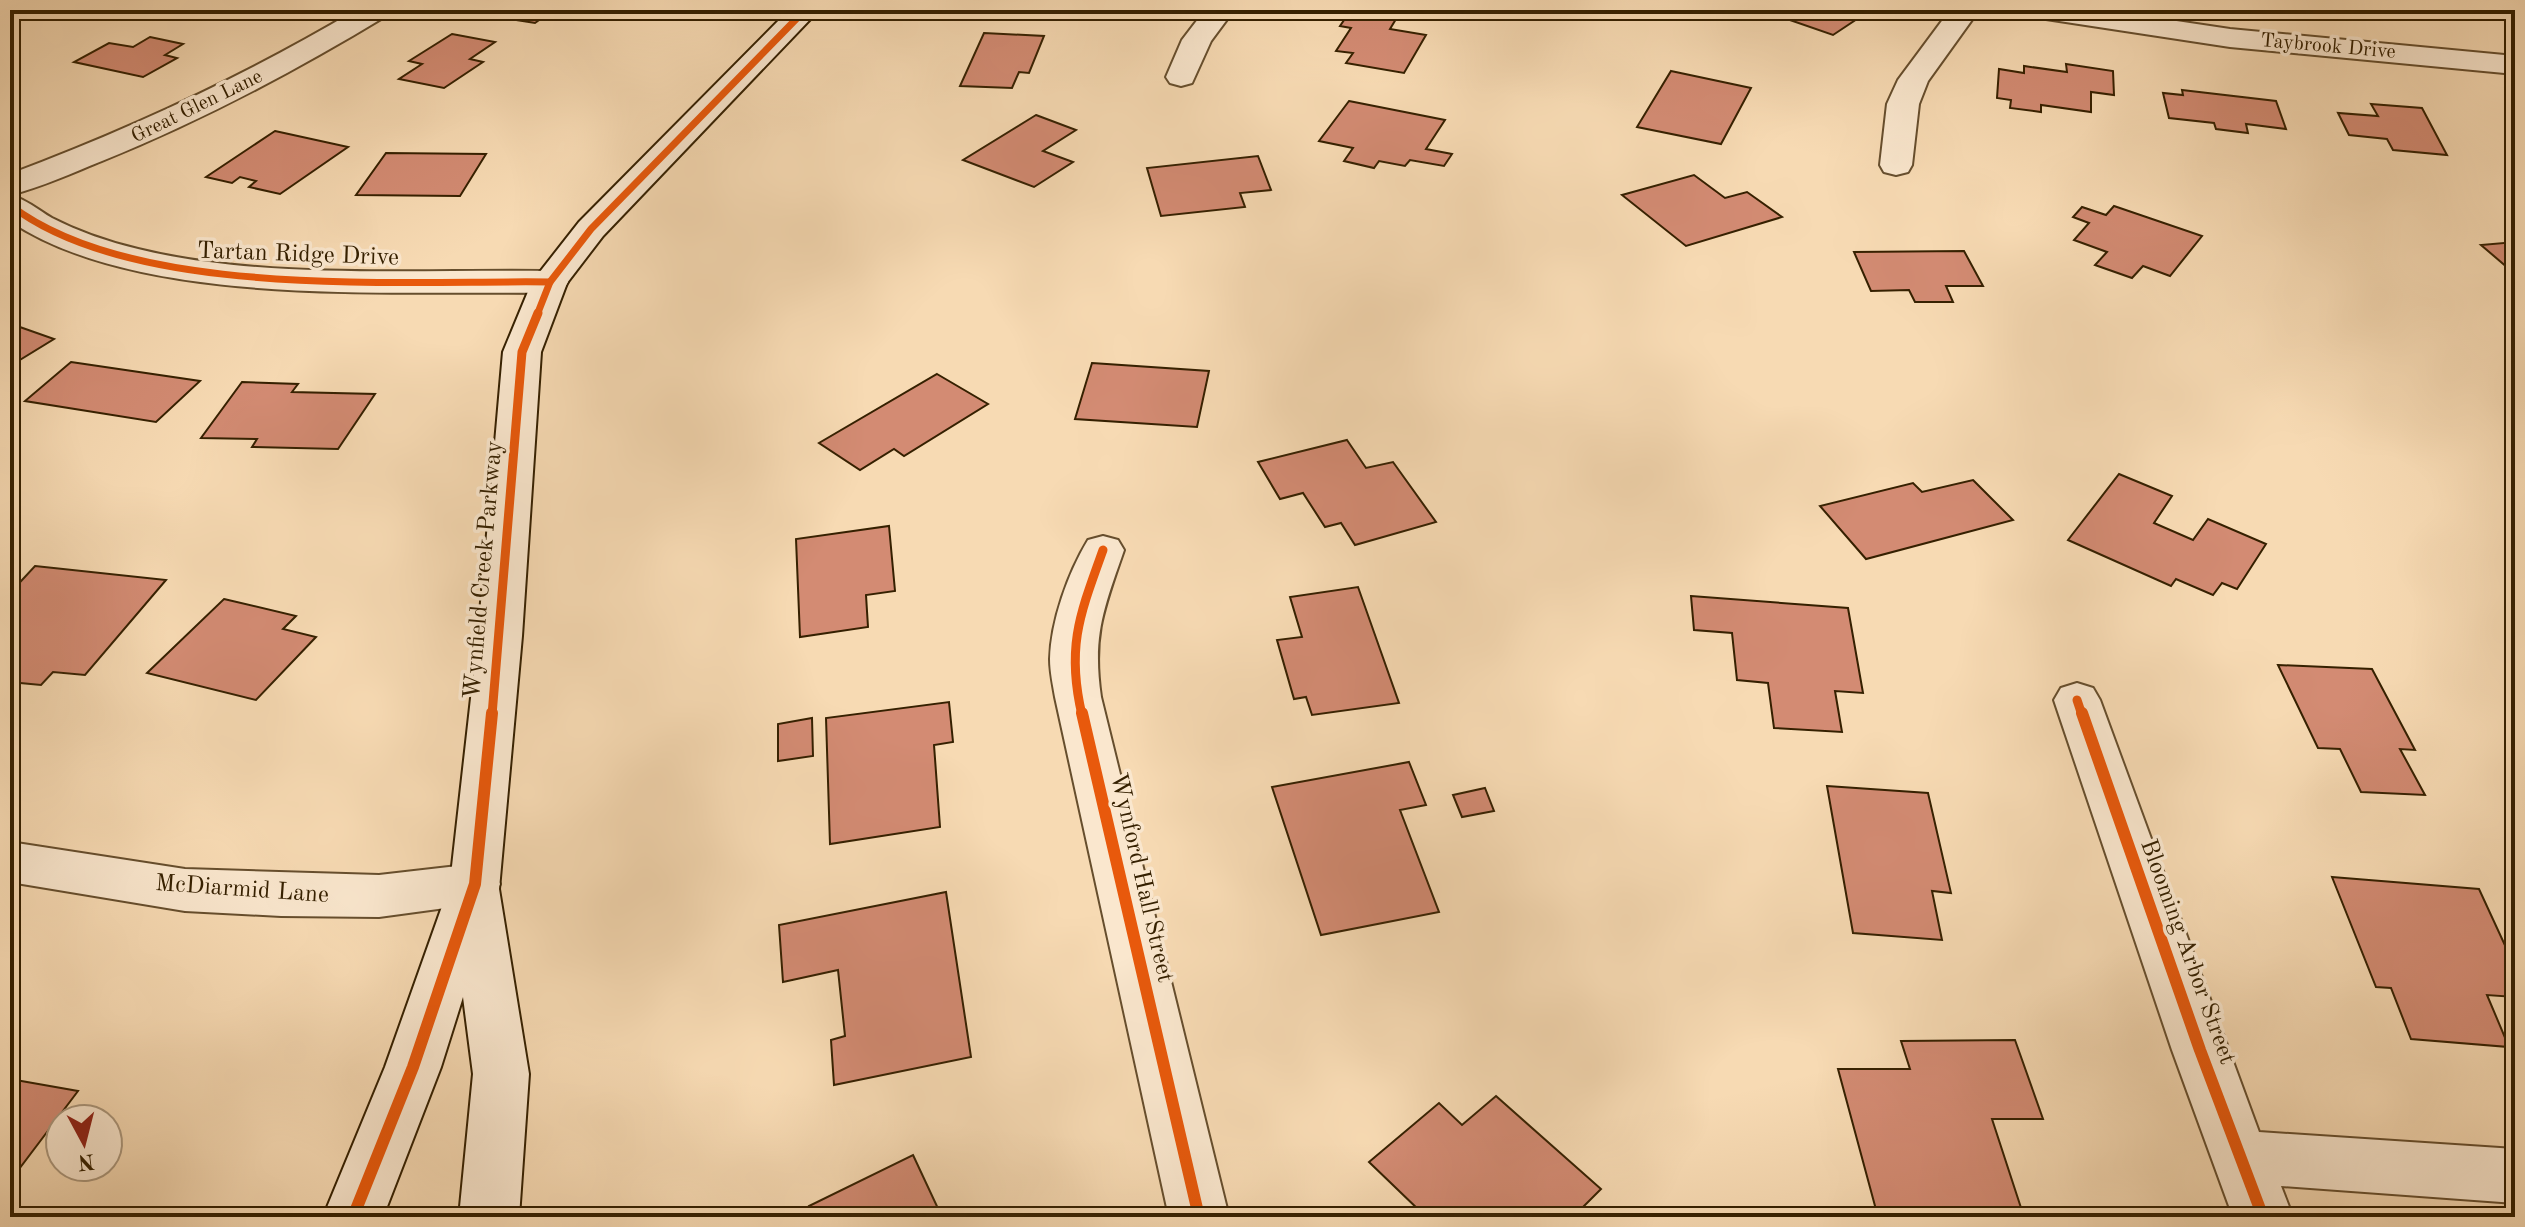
<svg xmlns="http://www.w3.org/2000/svg" width="2525" height="1227" font-family="'Old Standard TT',serif">
	<style>
		.building { fill: #d38b73; stroke: #352000; stroke-width: 2 }
		.lines { fill: none; stroke-linecap: round; stroke-linejoin: round }
		.street-casing { stroke: #664e2d; stroke-width: 4 }
		.secondary-casing { stroke: #352000; stroke-width: 4 }
		.street { fill: #fae7ce; fill-rule: evenodd }
		.secondary { fill: #fae7ce; fill-rule: evenodd }
		.cycleway-far2-casing { stroke: #fae7ce; stroke-width: 11 }
		.cycleway-far1-casing { stroke: #fae7ce; stroke-width: 14 }
		.cycleway-casing { stroke: #fae7ce; stroke-width: 17 }
		.cycleway-far2 { stroke: #e8590c; stroke-width: 7 }
		.cycleway-far1 { stroke: #e8590c; stroke-width: 9 }
		.cycleway { stroke: #e8590c; stroke-width: 12 }
		.labels { text-anchor: middle; dominant-baseline: central; stroke-width: 7; stroke-linejoin: round; paint-order: stroke }
		.far-street-label { font-size: 20px; fill: #352000; stroke: #fae7ce }
		.street-label { font-size: 24px; fill: #352000; stroke: #fae7ce }
	</style>
	<rect width="100%" height="100%" fill="#f7dab3"/>
	<filter id="stains"><feTurbulence type="fractalNoise" baseFrequency=".0025" numOctaves="4"/><feColorMatrix values="0 0 0 0 .2 0 0 0 0 .09 0 0 0 0 .02 0 0 0 .5 -.17"/></filter>
	<radialGradient id="worn" r=".72"><stop offset=".6" stop-color="#630" stop-opacity="0"/><stop offset="1" stop-color="#630" stop-opacity=".3"/></radialGradient>
	<g class="building">
		<polygon points="507,10 572,10 568,13 553,10 535,23 498,17"/>
		<polygon points="1351,10 1399,14 1390,29 1426,35 1404,73 1346,63 1353,53 1336,51 1351,28 1340,26"/>
		<polygon points="1761,10 1832,10 1857,19 1833,35"/>
		<polygon points="984,33 1044,36 1029,73 1019,72 1012,88 960,86"/>
		<polygon points="452,34 495,42 470,59 483,62 444,88 399,79 422,64 409,61"/>
		<polygon points="150,37 183,44 165,55 177,58 143,77 74,62 109,43 133,47"/>
		<polygon points="2066,64 2113,71 2114,95 2091,92 2091,112 2041,105 2041,112 2010,108 2011,100 1997,98 1999,69 2024,73 2024,66 2067,72"/>
		<polygon points="1671,71 1751,88 1721,144 1637,127"/>
		<polygon points="2182,90 2276,101 2286,129 2246,124 2248,133 2216,129 2214,123 2169,118 2163,93 2183,95"/>
		<polygon points="1349,101 1445,120 1426,149 1452,154 1444,166 1410,160 1405,166 1379,161 1374,168 1344,161 1353,148 1319,141"/>
		<polygon points="2371,104 2422,108 2447,155 2393,150 2387,139 2349,135 2338,113 2378,116"/>
		<polygon points="1036,115 1076,130 1043,151 1073,162 1034,187 963,160"/>
		<polygon points="275,131 348,147 280,194 249,187 256,181 240,177 232,183 206,177"/>
		<polygon points="386,153 486,154 460,196 356,195"/>
		<polygon points="1258,156 1271,190 1240,193 1245,207 1161,216 1147,168"/>
		<polygon points="1694,175 1725,198 1747,192 1782,217 1686,246 1622,195"/>
		<polygon points="2114,206 2202,236 2170,276 2143,266 2132,278 2095,265 2107,252 2074,240 2089,223 2073,217 2082,207 2106,215"/>
		<polygon points="2515,242 2515,274 2481,245"/>
		<polygon points="1964,251 1983,286 1946,286 1953,302 1915,302 1909,290 1871,291 1854,252"/>
		<polygon points="17,326 54,339 10,366 10,330"/>
		<polygon points="71,362 200,381 156,422 25,401"/>
		<polygon points="1092,363 1209,371 1197,427 1075,419"/>
		<polygon points="937,374 988,404 904,456 894,449 860,470 819,443"/>
		<polygon points="242,382 298,384 292,392 375,394 338,449 252,447 257,439 201,438"/>
		<polygon points="1347,440 1366,468 1393,462 1436,522 1355,545 1341,523 1325,527 1303,493 1280,499 1258,462"/>
		<polygon points="2119,474 2172,496 2154,523 2193,540 2208,519 2266,544 2237,589 2222,583 2213,595 2176,579 2171,586 2068,540"/>
		<polygon points="1973,480 2013,520 1866,559 1820,506 1913,483 1922,492"/>
		<polygon points="889,526 895,591 866,595 868,627 800,637 796,539"/>
		<polygon points="35,566 166,580 85,675 53,672 41,685 10,682 10,593"/>
		<polygon points="1358,587 1399,703 1312,715 1306,697 1294,699 1277,640 1302,637 1290,597"/>
		<polygon points="1691,596 1848,608 1863,693 1835,691 1842,732 1774,728 1768,683 1737,680 1732,633 1694,630"/>
		<polygon points="224,599 296,616 283,629 316,637 256,700 147,673"/>
		<polygon points="2278,665 2372,669 2415,750 2400,749 2425,795 2361,792 2340,749 2318,748"/>
		<polygon points="949,702 953,742 934,745 940,827 830,844 826,718"/>
		<polygon points="812,718 813,756 778,761 778,724"/>
		<polygon points="1409,762 1426,805 1400,810 1439,912 1321,935 1272,787"/>
		<polygon points="1827,786 1928,793 1951,893 1932,891 1942,940 1853,933"/>
		<polygon points="1485,788 1494,811 1462,817 1453,795"/>
		<polygon points="2332,877 2479,889 2515,967 2515,997 2487,995 2509,1047 2411,1039 2391,988 2376,987"/>
		<polygon points="946,892 971,1057 834,1085 831,1040 845,1036 838,970 783,982 779,925"/>
		<polygon points="2015,1040 2043,1119 1992,1119 2024,1217 1878,1217 1838,1069 1910,1069 1901,1041"/>
		<polygon points="10,1079 78,1091 10,1181"/>
		<polygon points="1496,1096 1601,1189 1578,1212 1583,1217 1419,1217 1423,1214 1369,1162 1439,1103 1462,1125"/>
		<polygon points="913,1155 942,1217 814,1217 809,1206"/>
	</g>
	<g class="lines">
		<defs>
			<g id="street">
				<path d="M356 10H390L386 16C295 71 201 121 102 161 72 173 42 187 10 195 26 199 38 210 52 218 79 232 109 242 138 249 263 280 420 269 550 271L563 274 568 282 563 290 550 293C395 290 141 309 10 221V174C130 129 245 76 356 10Z"/>
				<polygon points="1205,10 1234,10 1211,41 1192,83 1181,86 1170,83 1166,77 1182,40"/>
				<polygon points="1950,10 1979,10 1928,81 1919,104 1912,165 1908,172 1896,175 1884,172 1880,165 1887,104 1898,80"/>
				<polygon points="2032,10 2103,10 2230,29 2515,56 2515,74 2230,47 2046,19 2036,16"/>
				<path d="M1103 536 1118 540 1124 550C1104 608 1092 635 1101 697L1229 1217H1169L1055 697C1053 685 1050 672 1050 659 1051 621 1068 573 1088 540Z"/>
				<polygon points="2077,683 2093,688 2100,700 2259,1132 2515,1149 2515,1203 2281,1186 2293,1217 2233,1217 2172,1050 2054,700 2061,688"/>
				<polygon points="10,842 185,869 379,875 475,864 493,870 500,884 493,898 475,904 379,917 281,916 185,911 10,882"/>
			</g>
			<polygon id="secondary" points="789,10 819,10 603,236 567,283 541,352 522,636 499,889 529,1074 519,1217 459,1217 473,1074 463,997 441,1067 383,1217 323,1217 385,1067 450,884 478,636 503,352 532,282 579,222"/>
		</defs>
		<use href="#street" class="street-casing"/>
		<use href="#secondary" class="secondary-casing"/>
		<use href="#street" class="street"/>
		<use href="#secondary" class="secondary"/>
		<defs>
			<g id="cycleway-far2">
				<path d="M10 205C133 300 399 280 550 282"/>
				<polyline points="537,315 550,282 591,229 805,10"/>
			</g>
			<g id="cycleway-far1">
				<polyline points="2077,700 2082,715"/>
				<polyline points="492,715 522,352 538,313"/>
				<path d="M1082 715C1066 647 1080 614 1103 550"/>
			</g>
			<g id="cycleway">
				<polyline points="1082,713 1199,1217"/>
				<polyline points="2082,713 2200,1050 2263,1217"/>
				<polyline points="353,1217 413,1067 475,884 492,713"/>
			</g>
		</defs>
		<use href="#cycleway-far2" class="cycleway-far2-casing"/>
		<use href="#cycleway-far1" class="cycleway-far1-casing"/>
		<use href="#cycleway" class="cycleway-casing"/>
		<use href="#cycleway-far2" class="cycleway-far2"/>
		<use href="#cycleway-far1" class="cycleway-far1"/>
		<use href="#cycleway" class="cycleway"/>
	</g>
	<g class="labels">
		<g class="far-street-label">
			<text transform="translate(2328 47) rotate(5)">Taybrook Drive</text>
			<text transform="translate(197 107) rotate(-26)">Great Glen Lane</text>
		</g>
		<g class="street-label">
			<text transform="translate(298 255) rotate(2)">Tartan Ridge Drive</text>
			<text transform="translate(484 570) rotate(-85)">Wynfield Creek Parkway</text>
			<text transform="translate(1141 878) rotate(77)">Wynford Hall Street</text>
			<text transform="translate(242 890) rotate(4)">McDiarmid Lane</text>
			<text transform="translate(2187 952) rotate(70)">Blooming Arbor Street</text>
		</g>
	</g>
	<rect width="2525" height="1227" fill="none" stroke="#f7dab3" stroke-width="40"/>
	<rect x="12" y="12" width="2501" height="1203" fill="none" stroke="#352000" stroke-width="4"/>
	<rect x="20" y="20" width="2485" height="1187" fill="none" stroke="#352000" stroke-width="2"/>
	<g transform="translate(84 1143) rotate(173)"><circle r="38" fill="#fae7ce" stroke="#ab977c" stroke-width="2"/>
	<path d="M0-6L14 30L0 20L-14 30Z" fill="#8f2418"/>
	<text y="-12" font-size="22" font-weight="bold" text-anchor="middle" fill="#352000">N</text>
	</g>
	<rect width="100%" height="100%" filter="url(#stains)"/>
	<rect width="100%" height="100%" fill="url(#worn)"/>
</svg>
